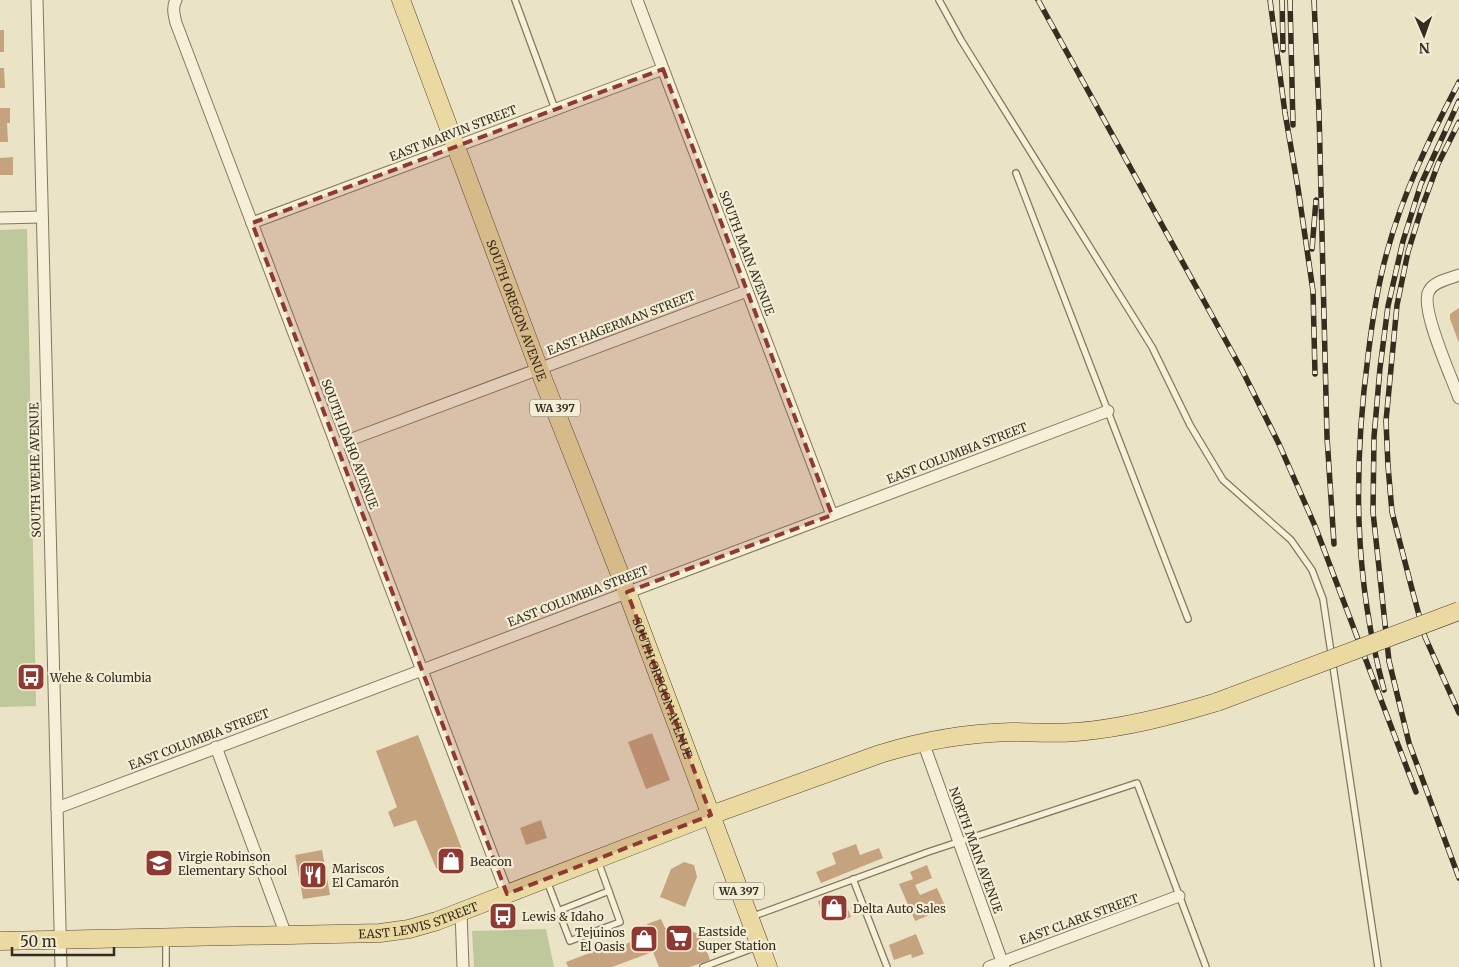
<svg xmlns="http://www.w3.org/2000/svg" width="1459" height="967" font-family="Merriweather,serif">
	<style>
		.green { fill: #bec89b }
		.building { fill: #c6a37f }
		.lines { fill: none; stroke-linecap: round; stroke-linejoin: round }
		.lane-casing { stroke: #84765d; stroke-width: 8 }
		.street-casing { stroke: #84765d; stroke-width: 13 }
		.primary-casing { stroke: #534431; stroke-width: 19 }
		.lane { stroke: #f6f0d9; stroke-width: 5.5 }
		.street { stroke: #f6f0d9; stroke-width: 11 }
		.primary { stroke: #eadaa1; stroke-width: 18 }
		.rail-casing { stroke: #362c20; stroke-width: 5.5 }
		.rail { stroke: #f3edd5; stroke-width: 4; stroke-dasharray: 11; stroke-linecap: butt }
		.primary-bridge-casing { stroke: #534431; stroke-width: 19; stroke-linecap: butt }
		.primary-bridge { stroke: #eadaa1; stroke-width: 18 }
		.marked { fill: #8e3a32; fill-opacity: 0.2; stroke: #8e3a32; stroke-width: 4; stroke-dasharray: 10 6; stroke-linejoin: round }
		.labels { text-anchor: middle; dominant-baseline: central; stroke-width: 4.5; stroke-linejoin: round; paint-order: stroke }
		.shield { fill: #f3edd5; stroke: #6f6656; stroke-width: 1 }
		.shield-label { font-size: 11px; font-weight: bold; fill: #362c20 }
		.street-label { font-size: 12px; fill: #362c20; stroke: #f3edd5 }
		.poi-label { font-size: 12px; fill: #362c20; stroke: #f3edd5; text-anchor: start }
	</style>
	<rect width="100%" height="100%" fill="#ebe3c6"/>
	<g class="green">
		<polygon points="27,229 36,706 0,707 0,230"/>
		<polygon points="546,929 554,967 474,967 472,931"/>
	</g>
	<g class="building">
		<rect x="0" y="30" width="4" height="22"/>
		<polygon points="0,68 4,68 5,88 0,88"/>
		<polygon points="0,108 10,108 10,123 7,123 8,142 0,142"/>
		<polygon points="13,157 13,175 0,175 0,158"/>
		<polygon points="1459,308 1459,343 1450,319 1450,314"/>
		<polygon points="652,733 670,780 646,789 628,742"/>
		<polygon points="418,735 465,857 464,862 442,871 436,868 416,820 394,827 388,812 397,807 376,751"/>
		<polygon points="541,820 547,838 526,845 520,828"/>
		<polygon points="856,844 860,855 879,848 883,858 821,883 816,872 836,864 832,853"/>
		<polygon points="322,850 330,895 303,899 295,855"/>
		<polygon points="684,862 694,865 697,877 685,907 660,897 671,869"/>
		<polygon points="927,865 932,878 915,885 920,895 937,888 946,908 915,921 899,884 913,879 910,872"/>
		<polygon points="842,894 851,917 838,921 822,914 818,901"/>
		<polygon points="661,919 665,928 674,924 701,935 710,960 690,967 659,967 653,952 656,951 647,924"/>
		<polygon points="916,934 924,954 912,958 911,954 894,960 889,945"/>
		<polygon points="649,935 655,951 612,967 568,967 566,962 613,944 615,948"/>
	</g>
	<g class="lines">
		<defs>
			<g id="lane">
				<polyline points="515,0 555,109"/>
				<polyline points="939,0 961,40 1152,347 1190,425 1223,480 1291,540 1312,570 1323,599 1378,967"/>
				<polyline points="1016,173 1188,619"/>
				<polyline points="853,879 887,967"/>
				<polyline points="547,881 570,941 620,922 598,861"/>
				<polyline points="558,911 609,891"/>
				<polyline points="751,917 928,852 1137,783 1206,967"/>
				<polyline points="166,939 166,967"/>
				<polyline points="703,967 759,946"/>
			</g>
			<g id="street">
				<polyline points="37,0 61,967"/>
				<path d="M176 0C172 7 174 15 176 23L507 894"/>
				<polyline points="637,0 832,515"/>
				<polyline points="0,218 42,217"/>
				<polyline points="252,223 663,69"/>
				<path d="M1459 275C1449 279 1434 281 1429 291 1419 307 1452 378 1459 398"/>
				<polyline points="336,445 747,291"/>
				<polyline points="923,742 1004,967"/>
				<polyline points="216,747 286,935"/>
				<polyline points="57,808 1108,411"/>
				<polyline points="461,911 463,967"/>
				<polyline points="989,967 1179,896"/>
			</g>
			<g id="primary">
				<path id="s1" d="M401 0 539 369 627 592 768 967"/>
				<path id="s2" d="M0 941 380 933 409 929 437 921 711 815 880 754C922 741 967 733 1011 732 1033 732 1054 734 1076 732 1125 728 1171 716 1217 702"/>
			</g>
		</defs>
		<use href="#lane" class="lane-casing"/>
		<use href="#street" class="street-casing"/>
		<use href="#primary" class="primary-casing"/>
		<use href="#lane" class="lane"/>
		<use href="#street" class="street"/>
		<use href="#primary" class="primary"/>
		<defs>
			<g id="rail">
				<polyline points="1038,0 1242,370 1279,444 1315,526 1416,792"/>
				<polyline points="1270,0 1285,113 1298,188 1313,291 1315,374"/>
				<polyline points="1282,0 1283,50"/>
				<polyline points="1290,0 1293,125"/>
				<polyline points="1314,0 1319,112 1327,437 1334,544"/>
				<polyline points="1459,101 1421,184 1403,241 1388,306 1380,368 1374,437 1373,512 1389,661 1409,743 1459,878"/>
				<polyline points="1459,122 1438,164 1421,210 1408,252 1397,305 1386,421 1388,466 1392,512 1413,593 1425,637 1459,713"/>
				<polyline points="1312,249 1316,200"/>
				<path d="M1384 690C1354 577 1353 472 1368 356 1372 323 1378 284 1387 252 1403 193 1430 137 1459 82"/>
			</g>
		</defs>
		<use href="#rail" class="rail-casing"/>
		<use href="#rail" class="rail"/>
		<defs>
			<polyline id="primary-bridge" points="1217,702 1459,611"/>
		</defs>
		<use href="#primary-bridge" class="primary-bridge-casing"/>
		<use href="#primary-bridge" class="primary-bridge"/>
	</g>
	<path class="marked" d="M663 69 832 515 627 592 711 815 507 894 252 223Z"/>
	<defs>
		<symbol id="bus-square" viewBox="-11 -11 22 22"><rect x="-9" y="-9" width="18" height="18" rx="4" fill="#8e3a32" stroke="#f3edd5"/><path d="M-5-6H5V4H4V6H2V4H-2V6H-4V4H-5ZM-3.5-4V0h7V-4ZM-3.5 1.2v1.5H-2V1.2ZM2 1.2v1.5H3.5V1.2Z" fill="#fff"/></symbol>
		<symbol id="shop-square" viewBox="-11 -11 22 22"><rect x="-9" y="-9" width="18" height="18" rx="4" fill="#8e3a32" stroke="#f3edd5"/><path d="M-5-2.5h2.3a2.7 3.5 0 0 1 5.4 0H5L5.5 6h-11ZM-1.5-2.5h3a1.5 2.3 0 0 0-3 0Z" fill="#fff"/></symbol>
		<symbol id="school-square" viewBox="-11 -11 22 22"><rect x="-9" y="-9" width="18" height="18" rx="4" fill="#8e3a32" stroke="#f3edd5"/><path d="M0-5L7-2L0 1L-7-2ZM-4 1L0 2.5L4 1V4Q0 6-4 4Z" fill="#fff"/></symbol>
		<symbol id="restaurant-square" viewBox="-11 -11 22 22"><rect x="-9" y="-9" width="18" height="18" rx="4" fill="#8e3a32" stroke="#f3edd5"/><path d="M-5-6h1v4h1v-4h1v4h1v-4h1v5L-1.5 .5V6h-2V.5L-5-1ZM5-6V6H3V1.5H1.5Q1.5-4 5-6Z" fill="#fff"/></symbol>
		<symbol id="supermarket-square" viewBox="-11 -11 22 22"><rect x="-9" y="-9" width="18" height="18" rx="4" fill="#8e3a32" stroke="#f3edd5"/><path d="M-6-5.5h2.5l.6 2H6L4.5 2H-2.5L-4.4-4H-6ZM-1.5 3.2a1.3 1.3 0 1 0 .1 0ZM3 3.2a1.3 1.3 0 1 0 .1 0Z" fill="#fff"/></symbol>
	</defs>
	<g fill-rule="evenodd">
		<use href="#bus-square" x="15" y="661" width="32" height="32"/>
		<use href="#shop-square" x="435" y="845" width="32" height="32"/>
		<use href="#school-square" x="143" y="847" width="32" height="32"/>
		<use href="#restaurant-square" x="297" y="859" width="32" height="32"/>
		<use href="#shop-square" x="818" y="892" width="32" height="32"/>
		<use href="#bus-square" x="487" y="900" width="32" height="32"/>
		<use href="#supermarket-square" x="663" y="922" width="32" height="32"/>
		<use href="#shop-square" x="628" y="923" width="32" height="32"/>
	</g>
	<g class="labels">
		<g class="shield">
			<rect x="530" y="399.5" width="50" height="17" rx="4"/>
			<rect x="714" y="882.5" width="50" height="17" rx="4"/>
		</g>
		<g class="shield-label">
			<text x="555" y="408">WA 397</text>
			<text x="739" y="891">WA 397</text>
		</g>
		<g class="street-label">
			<text transform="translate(453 133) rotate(-21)">EAST MARVIN STREET</text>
			<text transform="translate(747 253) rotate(69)">SOUTH MAIN AVENUE</text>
			<text stroke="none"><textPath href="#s1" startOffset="331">SOUTH OREGON AVENUE</textPath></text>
			<text transform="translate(621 323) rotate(-21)">EAST HAGERMAN STREET</text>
			<text transform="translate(350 444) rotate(69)">SOUTH IDAHO AVENUE</text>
			<text transform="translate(957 453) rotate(-21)">EAST COLUMBIA STREET</text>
			<text transform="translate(35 470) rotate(-91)">SOUTH WEHE AVENUE</text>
			<text transform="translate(578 596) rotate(-21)">EAST COLUMBIA STREET</text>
			<text stroke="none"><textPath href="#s1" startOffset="736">SOUTH OREGON AVENUE</textPath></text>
			<text transform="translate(199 739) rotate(-21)">EAST COLUMBIA STREET</text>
			<text transform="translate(976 850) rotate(70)">NORTH MAIN AVENUE</text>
			<text stroke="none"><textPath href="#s2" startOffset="420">EAST LEWIS STREET</textPath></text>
			<text transform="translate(1079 919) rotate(-20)">EAST CLARK STREET</text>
		</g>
		<g class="poi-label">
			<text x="50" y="677">Wehe &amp; Columbia</text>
			<text x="178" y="856">Virgie Robinson<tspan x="178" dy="14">Elementary School</tspan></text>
			<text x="470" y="861">Beacon</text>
			<text x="332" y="868">Mariscos<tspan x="332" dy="14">El Camarón</tspan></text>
			<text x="853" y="908">Delta Auto Sales</text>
			<text x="522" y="916">Lewis &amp; Idaho</text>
			<text x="698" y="931">Eastside<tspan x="698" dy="14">Super Station</tspan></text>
			<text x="625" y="932" text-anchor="end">Tejuinos<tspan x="625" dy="14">El Oasis</tspan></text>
		</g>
	</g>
	<g transform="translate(1424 35) rotate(178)" stroke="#f3edd5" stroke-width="4" paint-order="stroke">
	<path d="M0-4L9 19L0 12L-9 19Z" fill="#362c20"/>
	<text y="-8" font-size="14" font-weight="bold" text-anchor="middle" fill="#362c20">N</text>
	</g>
	<path d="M12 947v8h102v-8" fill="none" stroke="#362c20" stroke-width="2.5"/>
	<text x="20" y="947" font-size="15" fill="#362c20" stroke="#f3edd5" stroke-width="4" paint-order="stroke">50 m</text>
</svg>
